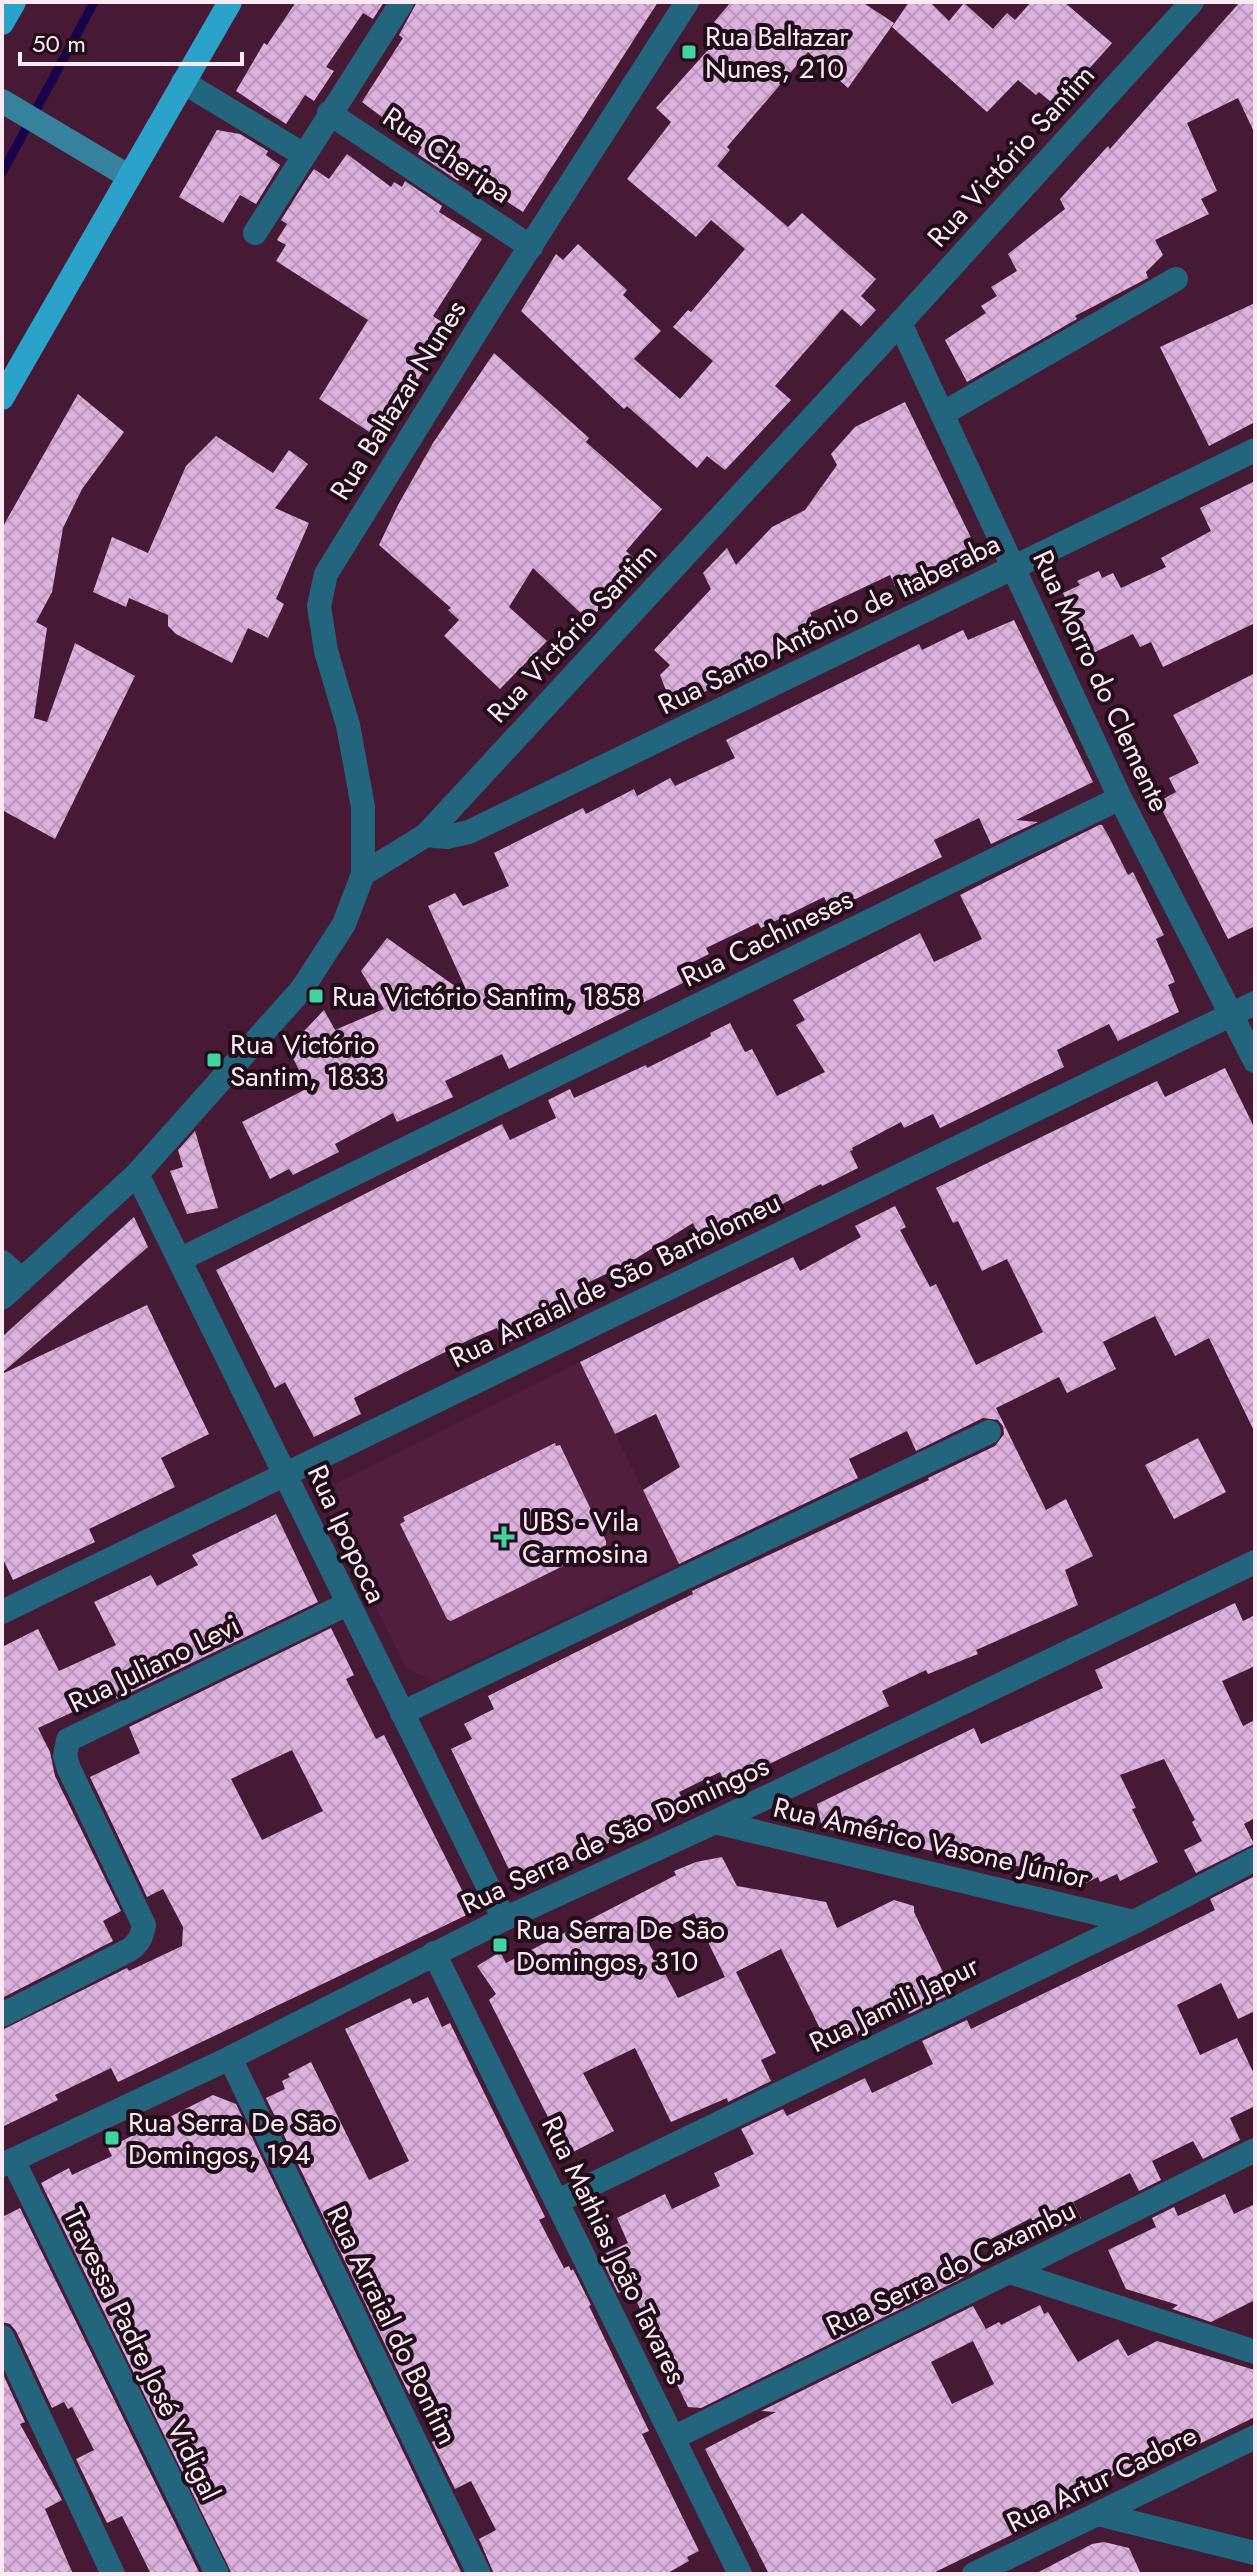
<svg xmlns="http://www.w3.org/2000/svg" width="1257" height="2576" font-family="Jost,sans-serif">
	<style>
		.built { fill: #521e3e }
		.lines { fill: none; stroke-linecap: round; stroke-linejoin: round }
		.stream { stroke: #18034b; stroke-width: 9 }
		.building { fill: url(#building-cross-hatch); fill-rule: evenodd }
		.minor { stroke: #23657c; stroke-width: 24 }
		.tertiary { stroke: #23657c; stroke-width: 24 }
		.secondary { stroke: #36819c; stroke-width: 24 }
		.trunk { stroke: #2aa2c9; stroke-width: 24 }
		.poi-dot { fill: #42d4a0; stroke: #210d19; stroke-width: 3 }
		.labels { text-anchor: middle; dominant-baseline: central; stroke-width: 8; stroke-linejoin: round; paint-order: stroke }
		.poi-label { font-size: 28px; fill: #fceaf3; stroke: #210d19; text-anchor: start }
		.street-label { font-size: 28px; fill: #fceaf3; stroke: #210d19 }
	</style>
	<defs>
		<pattern id="building-cross-hatch" width="8" height="8" patternUnits="userSpaceOnUse" patternTransform="scale(2)"><rect width="8" height="8" fill="#dcb1de"/><path d="M0 0l8 8M0 8l8-8" fill="none" stroke="#b896b9"/></pattern>
	</defs>
	<rect width="100%" height="100%" fill="#461a35"/>
	<polygon class="built" points="580,1362 679,1564 433,1682 406,1668 328,1510 337,1483"/>
	<g class="lines">
		<polyline class="stream" points="2,173 94,2"/>
	</g>
	<g class="building">
		<polygon points="296,2 384,2 373,19 363,13 326,67 334,71 314,101 305,95 286,124 236,91 264,43 267,45"/>
		<polygon points="417,2 658,2 523,212 463,173 458,181 418,154 422,147 362,102 403,38 399,35"/>
		<polygon points="731,2 862,2 894,23 848,88 808,52 727,147 730,150 717,166 788,227 802,213 876,279 861,296 876,310 861,326 842,309 775,386 791,400 725,470 707,456 697,468 627,406 624,409 521,311 556,254 563,260 578,244 627,290 623,295 661,331 634,359 680,399 713,361 673,327 688,310 691,312 745,249 711,220 696,237 627,179 671,122 656,108 725,31 714,22"/>
		<polygon points="909,2 930,2 949,21 964,3 993,29 1007,13 1015,20 1031,2 1064,2 1112,43 1056,106 1039,92 1036,95 1018,80 987,112 892,27"/>
		<polygon points="1240,2 1255,2 1255,134 1238,98 1187,123 1217,191 1201,199 1209,214 1155,240 1163,255 1146,272 1148,278 1075,316 1077,319 967,382 945,340 986,313 981,306 997,296 991,287 1017,271 1008,254 1065,209 1060,199 1108,146 1110,149"/>
		<polygon points="217,130 240,134 268,151 266,155 280,165 256,204 240,195 223,223 179,197"/>
		<polygon points="347,154 391,187 394,182 402,187 405,181 442,206 439,212 482,239 433,316 451,328 380,439 319,399 368,320 276,261 286,245 277,240 287,224 281,220 305,182 314,169 329,179"/>
		<polygon points="1255,303 1255,422 1209,446 1160,347"/>
		<polygon points="494,353 589,438 586,442 662,509 626,551 639,563 589,621 533,568 509,607 547,641 500,689 444,636 459,620 448,610 451,608 379,545 398,505 433,443"/>
		<polygon points="78,394 124,432 82,489 63,528 52,592 36,622 47,628 34,718 47,722 75,643 135,676 55,839 2,810 2,528"/>
		<polygon points="905,402 975,546 895,586 890,575 810,613 821,636 677,705 669,698 660,675 670,665 654,650 711,589 703,573 727,548 736,565 772,527 805,510 837,465 831,454 855,427"/>
		<polygon points="216,436 273,473 289,450 308,464 275,508 309,523 276,599 284,604 268,638 248,628 232,663 176,634 168,626 168,615 129,598 126,607 93,592 112,537 148,553 186,466"/>
		<polygon points="1255,481 1255,623 1163,667 1151,642 1140,647 1133,634 1091,654 1063,593 1080,585 1077,581 1099,571 1102,578 1113,573 1121,588 1166,567 1161,558 1211,531 1200,508"/>
		<polygon points="1014,620 1093,782 1016,820 1038,822 991,844 979,818 934,840 942,857 831,911 824,897 761,928 758,923 706,948 709,954 683,967 689,980 509,1069 502,1054 445,1081 453,1097 397,1122 393,1113 335,1144 339,1152 293,1175 289,1169 270,1179 242,1122 308,1088 288,1048 324,1010 335,1030 384,1009 361,971 387,938 469,996 428,906 455,893 463,906 509,886 494,853 583,808 586,814 634,789 637,796 670,778 675,786 735,758 726,740 919,644 922,650 963,630 968,640"/>
		<polygon points="1255,673 1255,926 1228,939 1158,802 1176,792 1169,778 1199,763 1173,715"/>
		<polygon points="1099,825 1102,825 1109,837 1128,875 1133,872 1164,935 1156,939 1175,982 1168,985 1179,1012 1118,1041 1109,1024 1057,1050 1064,1067 940,1128 933,1114 904,1128 901,1122 852,1148 853,1150 850,1151 858,1168 822,1186 821,1184 703,1245 693,1223 627,1264 583,1285 590,1301 505,1344 497,1328 475,1337 354,1398 361,1414 314,1437 285,1382 275,1388 216,1270 502,1124 510,1140 556,1118 548,1100 570,1089 574,1098 646,1065 647,1068 711,1036 710,1033 730,1023 745,1052 752,1049 777,1096 825,1072 796,1025 805,1020 793,1000 920,933 934,962 982,939 960,895"/>
		<polygon points="1225,1068 1255,1129 1255,1433 1209,1338 1175,1356 1155,1316 1103,1342 1116,1369 1067,1393 1059,1377 996,1408 1046,1510 1066,1499 1093,1556 1065,1570 1078,1605 976,1650 978,1654 928,1674 926,1670 882,1691 889,1706 726,1785 720,1772 679,1792 685,1805 518,1888 451,1749 472,1739 464,1724 494,1709 488,1696 693,1594 692,1591 929,1480 928,1478 995,1446 1004,1434 1003,1426 998,1420 983,1418 916,1451 907,1431 849,1459 858,1478 679,1564 643,1490 680,1467 656,1414 615,1434 580,1362 793,1257 800,1271 861,1237 855,1226 895,1206 906,1227 900,1230 930,1287 936,1284 976,1365 1043,1332 1007,1259 982,1271 958,1221 953,1223 936,1188 1157,1081 1165,1097"/>
		<polygon points="195,1131 218,1208 187,1214 170,1171 183,1167 178,1150"/>
		<polygon points="134,1217 148,1247 2,1373 2,1337"/>
		<polygon points="147,1305 209,1434 161,1458 175,1487 89,1529 95,1542 13,1580 2,1557 2,1374"/>
		<polygon points="1198,1438 1226,1492 1174,1519 1145,1465"/>
		<polygon points="555,1443 556,1446 560,1445 606,1541 606,1545 451,1621 447,1619 400,1524 405,1521 403,1517"/>
		<polygon points="276,1514 318,1602 117,1699 114,1693 38,1728 50,1752 55,1776 121,1911 103,1921 113,1941 2,1998 2,1647 38,1629 59,1671 116,1645 94,1602 151,1575 157,1586 198,1565 192,1555"/>
		<polygon points="1235,1603 1243,1621 1255,1615 1255,1666 1222,1681 1243,1726 1255,1720 1255,1818 1244,1824 1254,1844 1196,1873 1184,1850 1202,1841 1192,1822 1195,1820 1164,1759 1120,1775 1136,1808 1132,1809 1158,1862 1120,1881 1117,1874 1100,1882 1098,1877 1084,1884 949,1848 952,1855 822,1828 817,1804 974,1728 981,1744 1103,1688 1095,1670"/>
		<path d="M331 1628 354 1675 346 1679 376 1739 384 1735 473 1912 118 2082 111 2068 55 2095 58 2100 2 2127V2030L127 1968 129 1971 182 1946 183 1927 163 1889 147 1897 90 1777 140 1753 129 1727ZM292 1750 323 1811 262 1840 231 1779Z"/>
		<path d="M722 1857 737 1886 826 1902 837 1928 894 1900 914 1906V1912L953 1993 909 2014 908 2011 830 2049 781 1949 736 1972 776 2053 761 2060 771 2081 728 2102 727 2098 671 2122 635 2048 583 2073 614 2131 567 2155 489 2000 496 1994 477 1966 500 1952 506 1963 676 1875 674 1871 696 1862ZM694 1913 725 1977 678 1998 646 1938Z"/>
		<polygon points="1255,1876 1255,2011 1238,2019 1221,1983 1177,2005 1200,2055 1237,2038 1255,2076 1255,2106 1230,2118 1240,2140 1203,2159 1193,2141 1152,2161 1161,2180 1139,2191 1130,2173 1073,2202 1081,2218 1041,2238 1031,2218 972,2249 981,2267 957,2281 701,2408 688,2407 630,2288 618,2293 600,2256 628,2243 617,2218 665,2194 672,2209 720,2186 714,2173 754,2154 741,2129 783,2109 787,2116 865,2078 872,2093 933,2064 922,2041 967,2020 971,2029 1215,1910 1210,1899"/>
		<polygon points="428,1997 442,2027 450,2023 545,2217 539,2220 564,2268 569,2266 571,2271 573,2269 591,2305 589,2306 649,2431 642,2434 699,2551 687,2557 689,2561 666,2574 494,2574 479,2539 496,2530 471,2481 455,2489 432,2442 453,2432 429,2384 409,2394 266,2098 285,2089 282,2081 290,2077 288,2074 311,2062 369,2180 409,2161 345,2029 410,1998 413,2004"/>
		<polygon points="213,2095 236,2104 462,2574 232,2574 41,2183 69,2168 72,2175 112,2156 108,2148"/>
		<polygon points="1225,2194 1234,2214 1255,2204 1255,2300 1211,2322 1172,2309 1178,2305 1126,2289 1108,2250 1156,2227 1152,2218 1174,2207 1178,2216"/>
		<polygon points="20,2208 200,2574 151,2574 122,2516 107,2523 76,2459 94,2450 72,2407 68,2409 64,2402 52,2408 16,2331 10,2324 2,2322 2,2217"/>
		<path d="M1040 2305 1044 2314 1048 2312 1078 2362 1118 2339 1128 2356 1157 2341 1255 2370V2417L1137 2474 1132 2466 1092 2486 1096 2494 931 2574H769L705 2449 776 2412 761 2411 973 2306 986 2329 999 2322 1001 2325ZM973 2341 994 2384 952 2404 931 2362Z"/>
		<polygon points="2,2372 25,2422 20,2424 62,2500 45,2509 73,2574 2,2574"/>
		<polygon points="1104,2542 1129,2548 1141,2574 1035,2574 1092,2544"/>
	</g>
	<g class="lines">
		<g class="minor">
			<polyline points="183,82 304,155"/>
			<polyline points="329,113 531,247"/>
			<polyline points="255,233 402,2"/>
			<polyline points="900,323 1120,798 1255,1061"/>
			<polyline points="942,414 1176,279"/>
			<polyline points="426,835 447,837 469,832 1255,450"/>
			<polyline points="363,874 426,835 900,323 1192,2"/>
			<polyline points="137,1174 504,1919"/>
			<polyline points="181,1259 1120,798"/>
			<polyline points="2,1262 22,1280"/>
			<polyline points="2,1612 1255,1003"/>
			<polyline points="402,1713 989,1432"/>
			<polyline points="715,1822 1134,1922"/>
			<polyline points="434,1953 740,2574"/>
			<path d="M2 2015 129 1950C139 1943 142 1937 144 1925L69 1769 65 1756 68 1740 347 1604"/>
			<polyline points="230,2058 479,2574"/>
			<polyline points="13,2160 217,2574"/>
			<polyline points="2,2165 230,2058 504,1919 715,1822 1255,1562"/>
			<polyline points="558,2201 1134,1922 1255,1859"/>
			<polyline points="1010,2272 1255,2352"/>
			<polyline points="2,2337 113,2574"/>
			<polyline points="673,2438 1255,2150"/>
			<polyline points="1098,2514 1255,2553"/>
			<polyline points="974,2574 1255,2437"/>
		</g>
		<polyline class="tertiary" points="2,1298 137,1174 302,989 344,924 363,874 363,807 348,725 326,651 319,606 326,574 492,306 687,2"/>
		<polyline class="secondary" points="2,101 128,176"/>
		<g class="trunk">
			<polyline points="2,23 14,2"/>
			<polyline points="2,398 230,2"/>
		</g>
	</g>
	<g class="poi-dot">
		<rect x="681" y="44" width="16" height="16" rx="4"/>
		<rect x="308" y="988" width="16" height="16" rx="4"/>
		<rect x="206" y="1052" width="16" height="16" rx="4"/>
		<path d="M500 1525h8v8h8v8h-8v8h-8v-8h-8v-8h8z"/>
		<rect x="492" y="1937" width="16" height="16" rx="4"/>
		<rect x="104" y="2130" width="16" height="16" rx="4"/>
	</g>
	<g class="labels">
		<g class="poi-label">
			<text x="705" y="36">Rua Baltazar<tspan x="705" dy="32">Nunes, 210</tspan></text>
			<text x="332" y="996">Rua Victório Santim, 1858</text>
			<text x="230" y="1044">Rua Victório<tspan x="230" dy="32">Santim, 1833</tspan></text>
			<text x="522" y="1521">UBS - Vila<tspan x="522" dy="32">Carmosina</tspan></text>
			<text x="516" y="1929">Rua Serra De São<tspan x="516" dy="32">Domingos, 310</tspan></text>
			<text x="128" y="2122">Rua Serra De São<tspan x="128" dy="32">Domingos, 194</tspan></text>
		</g>
		<g class="street-label">
			<text transform="translate(447 155) rotate(34)">Rua Cheripa</text>
			<text transform="translate(1011 156) rotate(-48)">Rua Victório Santim</text>
			<text transform="translate(398 400) rotate(-58)">Rua Baltazar Nunes</text>
			<text transform="translate(829 624) rotate(-26)">Rua Santo Antônio de Itaberaba</text>
			<text transform="translate(572 633) rotate(-47)">Rua Victório Santim</text>
			<text transform="translate(1101 681) rotate(65)">Rua Morro do Clemente</text>
			<text transform="translate(767 938) rotate(-26)">Rua Cachineses</text>
			<text transform="translate(615 1280) rotate(-26)">Rua Arraial de São Bartolomeu</text>
			<text transform="translate(347 1534) rotate(65)">Rua Ipopoca</text>
			<text transform="translate(154 1664) rotate(-26)">Rua Juliano Levi</text>
			<text transform="translate(615 1835) rotate(-25)">Rua Serra de São Domingos</text>
			<text transform="translate(931 1843) rotate(13)">Rua Américo Vasone Júnior</text>
			<text transform="translate(894 2004) rotate(-26)">Rua Jamili Japur</text>
			<text transform="translate(614 2250) rotate(64)">Rua Mathias João Tavares</text>
			<text transform="translate(951 2268) rotate(-26)">Rua Serra do Caxambu</text>
			<text transform="translate(392 2325) rotate(64)">Rua Arraial do Bonfim</text>
			<text transform="translate(142 2354) rotate(64)">Travessa Padre José Vidigal</text>
			<text transform="translate(1102 2479) rotate(-26)">Rua Artur Cadore</text>
		</g>
	</g>
	<rect width="1257" height="2576" fill="none" stroke="#fceaf3" stroke-width="8"/>
	<path d="M20 52v12h222v-12" fill="none" stroke="#fceaf3" stroke-width="4"/>
	<text x="32" y="52" font-size="24" fill="#fceaf3" stroke="#210d19" stroke-width="6" paint-order="stroke">50 m</text>
</svg>
